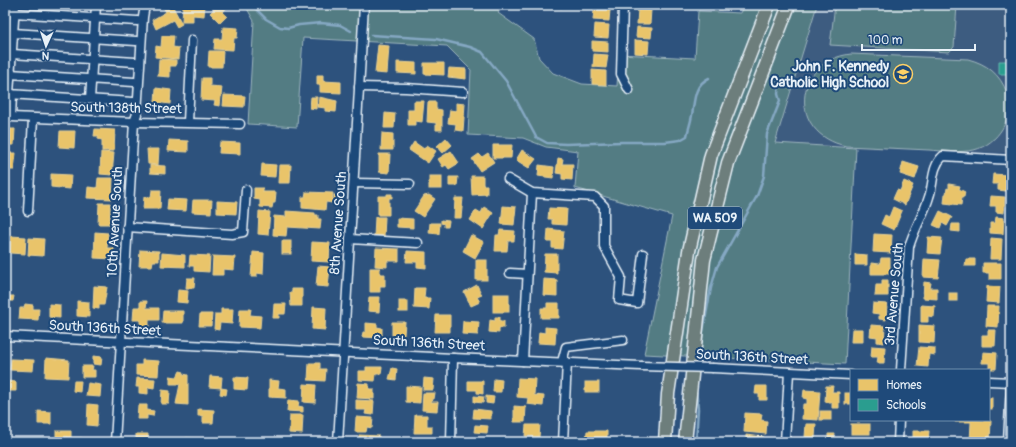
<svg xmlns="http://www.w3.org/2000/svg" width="1016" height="447" font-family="Pangolin,sans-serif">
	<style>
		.built { fill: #3e5b80 }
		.green { fill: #537c83; stroke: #9eb6be }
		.homes { fill: #e9c46a; stroke: #e9d295 }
		.schools { fill: #2a9d8f; stroke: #63b6ae }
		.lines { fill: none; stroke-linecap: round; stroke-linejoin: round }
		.stream { stroke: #85a8c3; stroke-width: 2.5 }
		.minor-casing { stroke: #e8f1f8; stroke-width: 11 }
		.highway-casing { stroke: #e8f1f8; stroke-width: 15 }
		.minor { stroke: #1f4a7a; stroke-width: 8 }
		.highway { stroke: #6d7e7c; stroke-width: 12 }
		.minor-bridge-casing { stroke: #e8f1f8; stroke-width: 11; stroke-linecap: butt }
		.minor-bridge { stroke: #1f4a7a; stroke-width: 8 }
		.labels { text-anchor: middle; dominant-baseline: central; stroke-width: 4; stroke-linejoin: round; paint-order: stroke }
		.shield { fill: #1f4a7a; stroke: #acbfd2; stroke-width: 1 }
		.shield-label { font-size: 13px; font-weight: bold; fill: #e8f1f8 }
		.poi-label { font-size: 14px; font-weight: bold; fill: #e8f1f8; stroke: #1f4a7a; text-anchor: end }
		.street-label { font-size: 14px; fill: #e8f1f8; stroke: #1f4a7a }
	</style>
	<rect width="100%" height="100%" fill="#2d527d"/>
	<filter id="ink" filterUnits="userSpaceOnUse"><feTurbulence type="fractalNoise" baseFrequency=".025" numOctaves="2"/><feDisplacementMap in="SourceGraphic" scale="8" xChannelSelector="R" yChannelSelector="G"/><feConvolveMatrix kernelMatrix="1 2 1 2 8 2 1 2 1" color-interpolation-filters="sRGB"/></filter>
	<g filter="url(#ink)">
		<polygon class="built" points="817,5 1011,5 1011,153 856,148 775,143"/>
		<g class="green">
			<polygon points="245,5 504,5 498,13 534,39 539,58 553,73 582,84 617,86 619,54 695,58 698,11 740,13 744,5 817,5 775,143 856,148 845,364 644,354 672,216 575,188 578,151 546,147 523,138 468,135 471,70 447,46 303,38 297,127 248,124 254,21"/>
			<polygon points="835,5 957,5 954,47 949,52 830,45"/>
			<path d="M851 54 968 59C987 64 1000 74 1007 93 1015 117 998 144 974 150 960 153 943 151 929 150 901 149 874 147 846 146 788 134 792 61 851 54Z"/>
		</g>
		<g class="homes">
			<polygon points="162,5 172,5 182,24 177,27 173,20 156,29 152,20 166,12"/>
			<polygon points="183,5 205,5 204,16 193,15 193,21 182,21"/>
			<polygon points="218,5 228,6 223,12 227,16 220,23 210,13"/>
			<polygon points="555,5 562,5 562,8 555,7"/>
			<rect x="596" y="5" width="14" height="2"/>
			<polygon points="638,5 652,5 652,7"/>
			<polygon points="715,5 734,5 734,10 714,9"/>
			<polygon points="638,9 651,10 650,24 637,24"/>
			<polygon points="594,10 610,10 609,21 593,20"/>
			<polygon points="595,24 609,25 608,38 594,37"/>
			<polygon points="223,27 238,28 237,38 234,38 233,50 214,49 215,39 222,39"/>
			<polygon points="637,27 652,28 651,38 636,37"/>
			<polygon points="162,36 174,36 173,47 179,48 178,59 155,57 156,46 161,47"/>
			<polygon points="635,40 649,41 648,54 635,53"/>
			<polygon points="592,41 608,42 608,52 592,51"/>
			<polygon points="378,45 389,46 387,74 375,73"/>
			<polygon points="209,51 223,51 222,67 208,67"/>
			<polygon points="594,54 608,55 606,68 593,67"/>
			<polygon points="159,59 176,60 176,66 170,66 170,77 158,76"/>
			<polygon points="397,62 416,63 416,74 397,73"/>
			<polygon points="424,63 444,63 444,75 424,74"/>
			<polygon points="449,68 466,69 466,79 448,77"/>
			<polygon points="592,70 606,71 606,85 592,84"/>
			<polygon points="317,75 323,75 323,81 341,82 341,93 320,92 320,85 317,85"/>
			<polygon points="202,78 210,78 210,86 222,87 220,106 214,105 215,101 201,100"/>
			<polygon points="156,88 171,90 170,104 155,102"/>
			<polygon points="224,95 245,96 244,107 223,106"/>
			<polygon points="311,97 317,97 316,109 310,108"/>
			<polygon points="319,97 337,101 336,112 325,111 325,108 318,107"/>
			<polygon points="414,101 424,101 422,122 415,121 415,125 408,125 408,110 414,110"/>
			<polygon points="428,102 436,102 436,109 442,110 442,130 436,130 436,123 427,122"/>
			<polygon points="456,103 465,104 463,131 455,130 456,124 448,123 450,110 456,111"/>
			<polygon points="385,113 395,114 394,128 384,128"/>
			<polygon points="5,129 15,129 14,145 5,145"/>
			<polygon points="95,129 115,130 114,151 102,151 102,140 98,139 98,136 94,136"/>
			<polygon points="60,131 75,131 74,148 59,147"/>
			<polygon points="382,133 393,134 393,150 381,150"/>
			<polygon points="446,138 452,145 443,153 437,146"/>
			<polygon points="169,140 188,141 188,152 168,151"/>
			<polygon points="220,142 240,143 240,154 219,153"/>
			<polygon points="414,142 424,149 427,145 436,151 428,163 409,150"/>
			<polygon points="493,145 512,145 511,158 493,158"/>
			<polygon points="147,149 159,149 158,165 148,164"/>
			<polygon points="522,150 536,159 529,168 516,160"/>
			<polygon points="451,151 459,163 449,169 446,165 443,167 438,159"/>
			<polygon points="101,152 114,153 112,175 100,174"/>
			<polygon points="5,153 16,153 14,170 9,170 9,174 5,174"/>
			<polygon points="488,153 494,162 480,171 472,159 479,154 482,157"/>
			<polygon points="379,154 390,154 389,173 379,172"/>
			<polygon points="558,158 563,159 562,164 573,164 572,180 562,179 562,174 556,173"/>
			<polygon points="903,162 919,167 915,179 900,174"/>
			<polygon points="262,164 276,165 275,177 261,176"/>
			<polygon points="150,165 165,166 165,174 150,173"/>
			<polygon points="279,165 291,165 290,183 278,183"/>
			<polygon points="539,165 554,167 553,178 538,176"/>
			<polygon points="51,174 71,175 70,189 51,187"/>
			<polygon points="993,174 1007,175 1006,191 998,190 998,184 992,184"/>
			<rect x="429" y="176" width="13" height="13"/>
			<polygon points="471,176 483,176 483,185 487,185 487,194 472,195"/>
			<polygon points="449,177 458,177 457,186 449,186"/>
			<polygon points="98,178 113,178 112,199 87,198 88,187 97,188"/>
			<polygon points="904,181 913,185 905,205 893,199 897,190 900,191"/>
			<polygon points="949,184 960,186 959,189 965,192 964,197 962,197 961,205 944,203 945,194 946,194 947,188 949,189"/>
			<polygon points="254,188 263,188 263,192 276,192 275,203 273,203 272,208 260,207 260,200 254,199"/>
			<polygon points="152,190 161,190 160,209 143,209 144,197 151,197"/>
			<polygon points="306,192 333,193 332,203 326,202 325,210 302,208 302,197 305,197"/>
			<polygon points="387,194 392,194 392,198 389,198 389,215 378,215 378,196 387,196"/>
			<rect x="334" y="195" width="5" height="8"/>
			<polygon points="429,195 435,199 423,217 414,211 424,196"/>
			<polygon points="991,196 1005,197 1004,213 996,212 996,206 990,206"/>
			<polygon points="5,197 6,198 5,214"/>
			<polygon points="455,198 463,198 461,218 454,218"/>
			<polygon points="168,199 187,200 186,211 167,210"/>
			<polygon points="193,200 212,200 211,213 192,212"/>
			<polygon points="217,201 237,202 236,214 217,213"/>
			<polygon points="99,203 110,203 110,224 98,224"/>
			<polygon points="503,206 516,207 514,225 501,224"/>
			<polygon points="484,207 493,213 483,229 470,220 476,210 481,213"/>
			<polygon points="893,207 902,211 894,230 881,224 885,215 889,217"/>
			<polygon points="549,208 567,209 566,225 552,224 552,219 548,219"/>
			<polygon points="259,211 270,212 268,235 258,234"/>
			<polygon points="286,211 315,213 315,215 318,215 318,219 321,219 320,229 287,227 286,236 273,235 274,216 286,217"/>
			<polygon points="940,211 952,217 947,226 942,223 940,228 933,225"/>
			<polygon points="375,217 385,217 384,237 374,237"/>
			<polygon points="996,217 1004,218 1003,234 990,233 990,223 995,223"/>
			<polygon points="397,218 413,219 413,228 397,227"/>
			<polygon points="441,220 449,221 448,227 444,227 444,224 441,223"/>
			<polygon points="430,223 440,223 439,234 429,233"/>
			<polygon points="952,224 960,224 960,232 951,231"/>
			<polygon points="548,229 564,231 562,249 552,248 552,242 547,242"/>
			<polygon points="500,230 515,231 514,241 508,241 507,251 495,251 496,235 499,235"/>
			<polygon points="5,231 9,231 8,247 5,247"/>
			<polygon points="95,232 108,233 107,248 114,248 113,259 94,258"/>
			<polygon points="874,234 892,235 891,253 873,252"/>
			<polygon points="471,235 484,242 475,258 463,251"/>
			<polygon points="11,236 26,237 25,254 10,253"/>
			<polygon points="928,237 942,238 940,254 927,253"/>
			<polygon points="29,238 44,239 43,256 28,255"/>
			<polygon points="991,238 1002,239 1001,259 990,259"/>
			<rect x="282" y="241" width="9" height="13"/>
			<polygon points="312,242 330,243 329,262 311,261"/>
			<polygon points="376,248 399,249 399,261 387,261 387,267 375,266"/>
			<polygon points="140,250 159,251 159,261 153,261 152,266 139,266"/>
			<polygon points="407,251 426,252 426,268 417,267 417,262 406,262"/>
			<polygon points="253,252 264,253 263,274 257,273 257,277 251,277"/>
			<polygon points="162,253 185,255 185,267 161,266"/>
			<polygon points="545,254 557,254 557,273 544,272"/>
			<polygon points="855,254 867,255 867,265 855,265"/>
			<polygon points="190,255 210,256 209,272 194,271 194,266 189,266"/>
			<polygon points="213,256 235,257 234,270 223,269 223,275 212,275"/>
			<polygon points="881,258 890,258 890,274 871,274 871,263 880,264"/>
			<polygon points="924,259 940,260 938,278 923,277"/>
			<polygon points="966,259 975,259 975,266 965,266"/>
			<rect x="476" y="260" width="11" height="20"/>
			<polygon points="983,263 1001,263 1001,279 989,279 989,273 983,273"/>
			<polygon points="318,266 330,267 328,287 316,286"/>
			<polygon points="370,268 380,268 380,274 385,274 385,286 380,286 380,292 370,292"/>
			<polygon points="187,278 195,278 194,288 186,288"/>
			<polygon points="544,279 557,280 557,296 543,295"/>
			<polygon points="882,280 888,280 888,296 875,296 876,285 882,285"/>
			<polygon points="924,282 931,283 930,288 937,288 937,299 923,298"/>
			<polygon points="477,285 482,295 477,297 480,302 471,306 464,292"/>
			<polygon points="94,286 107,287 104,305 99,305 99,309 93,308"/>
			<polygon points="987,286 1000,287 999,303 986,302"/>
			<polygon points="415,288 425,288 424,298 430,298 429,309 414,308"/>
			<polygon points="292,289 302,289 302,306 291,306 290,292 292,292"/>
			<polygon points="178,290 188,291 187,303 177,302"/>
			<rect x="949" y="293" width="8" height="8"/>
			<rect x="493" y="294" width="16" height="18"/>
			<polygon points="5,296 14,296 13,301 8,301 7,312 5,312"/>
			<polygon points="369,297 380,297 379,312 368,311"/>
			<polygon points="77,301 89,302 89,317 77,316"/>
			<polygon points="140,301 147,301 146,308 159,308 159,320 149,320 149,327 140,326 140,320 133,320 134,307 140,307"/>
			<rect x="399" y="301" width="9" height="11"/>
			<polygon points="547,303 559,303 559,318 541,318 541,308 547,308"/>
			<polygon points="873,303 887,304 886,320 879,319 879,314 872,313"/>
			<polygon points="25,304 33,305 33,309 39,309 38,320 19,319 20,308 24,308"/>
			<polygon points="49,304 60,305 60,318 49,317"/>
			<polygon points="274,304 286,304 285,314 279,314 279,318 273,318"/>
			<polygon points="921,305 935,306 934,317 928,316 928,322 921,322"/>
			<polygon points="987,306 999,306 998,327 986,326"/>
			<polygon points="313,307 326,308 325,330 312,329"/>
			<polygon points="221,309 233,309 232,324 220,323 219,330 214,329 215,314 221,314"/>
			<polygon points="240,309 251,309 250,315 261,316 260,328 239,327"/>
			<polygon points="163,311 183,311 183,323 162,323"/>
			<polygon points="200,314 212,314 211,326 199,326"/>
			<polygon points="436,315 450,315 450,332 435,332"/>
			<polygon points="495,317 500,317 500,321 504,321 504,328 499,328 499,333 489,332 490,320 495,321"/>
			<polygon points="463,321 479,322 478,335 462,334"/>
			<polygon points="392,322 405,322 404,335 392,335"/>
			<polygon points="366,323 377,324 377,327 382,328 382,338 362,337 363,332 366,332"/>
			<polygon points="871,325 885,326 884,343 877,342 877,337 870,336"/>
			<polygon points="919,325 935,326 934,343 919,342"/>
			<polygon points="545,327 556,328 555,344 538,343 539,332 545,333"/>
			<polygon points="852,329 863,329 863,342 851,342"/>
			<polygon points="988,330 996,330 995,346 982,346 982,335 988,335"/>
			<polygon points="872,346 885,347 884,363 877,363 878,357 871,357"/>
			<polygon points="919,347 935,348 935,355 929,354 928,367 917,366"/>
			<polygon points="983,352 997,353 996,369 989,369 989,363 982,363"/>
			<polygon points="93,356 102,357 101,365 93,364"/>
			<polygon points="46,358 69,360 68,378 45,377"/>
			<polygon points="11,359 34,360 33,371 10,370"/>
			<polygon points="142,360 159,361 158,376 136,375 136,365 142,365"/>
			<polygon points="309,363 320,363 320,369 326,369 325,381 308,380"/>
			<polygon points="82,366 93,366 92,370 95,370 95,377 82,377"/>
			<polygon points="366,367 382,367 381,374 376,374 375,381 359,380 359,371 366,371"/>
			<polygon points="392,368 397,369 396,380 389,379"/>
			<polygon points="180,371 184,372 183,374 188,375 188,405 176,404 180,384 170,384 170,376 177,377"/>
			<polygon points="210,376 222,377 221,388 209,387"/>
			<polygon points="234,377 248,378 247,390 234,389"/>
			<polygon points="137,378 155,379 154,388 148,387 148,394 139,393 139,387 136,387"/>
			<polygon points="424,378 434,379 433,390 423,390"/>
			<polygon points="518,378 535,379 534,395 544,396 543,406 527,404 528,398 517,397"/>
			<polygon points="494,379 502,380 501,392 493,392"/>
			<polygon points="269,380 279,381 278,388 286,389 286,398 269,397"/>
			<polygon points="7,381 16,382 16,391 7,391"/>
			<polygon points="74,381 81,381 80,392 73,391"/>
			<polygon points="468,381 483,381 483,394 477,393 477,390 468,390"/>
			<rect x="585" y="382" width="14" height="10"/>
			<polygon points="88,383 101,385 100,397 86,396"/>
			<polygon points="358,383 369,384 369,389 374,389 374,399 357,398"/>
			<polygon points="304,384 316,385 315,403 303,402"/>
			<polygon points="406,386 421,387 420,403 406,402"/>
			<polygon points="756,386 767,386 767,400 759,400 759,394 755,394"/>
			<polygon points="826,386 833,386 832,392 839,392 839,408 832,408 832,402 825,402"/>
			<polygon points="221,388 227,389 226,395 220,394"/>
			<polygon points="162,390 170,391 169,404 161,404"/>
			<polygon points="804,390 820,391 818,420 802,419 803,404 807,404 807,399 803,398"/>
			<polygon points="423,393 435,393 434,399 432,399 431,402 438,402 437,411 422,410"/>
			<rect x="845" y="393" width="6" height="11"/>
			<polygon points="474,396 484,397 483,403 474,402"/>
			<polygon points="486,396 494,397 493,404 486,403"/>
			<rect x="989" y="398" width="3" height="11"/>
			<polygon points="288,400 299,401 298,406 303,407 303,412 287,411"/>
			<polygon points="356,400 374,401 373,415 365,414 366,410 356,410"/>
			<polygon points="88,404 98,405 97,426 87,425"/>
			<polygon points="138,405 147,405 147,410 154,411 153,416 147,415 147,419 137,419"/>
			<polygon points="514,406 526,407 525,422 514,422"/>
			<polygon points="198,409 214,410 213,423 203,423 203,416 198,416"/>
			<polygon points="474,409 491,411 491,419 473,418"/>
			<polygon points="38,411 51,412 51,424 38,424"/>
			<rect x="820" y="411" width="11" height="9"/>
			<polygon points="745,413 762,414 761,420 767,421 766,434 744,432"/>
			<polygon points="290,415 303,415 302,434 289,433"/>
			<polygon points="415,415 427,415 427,426 432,426 432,433 414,433"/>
			<polygon points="356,417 373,418 372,428 367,427 366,432 355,432"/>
			<polygon points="955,420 991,421 990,442 984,442 985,439 979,438 978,442 970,442 971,422 955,422"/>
			<polygon points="806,424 816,424 815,438 805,437"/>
			<rect x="851" y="424" width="19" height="10"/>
			<polygon points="475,425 488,426 487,433 474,432"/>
			<polygon points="526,425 540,425 539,437 525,436"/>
			<polygon points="56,431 71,431 71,438 82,438 81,442 67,442 67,437 56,437"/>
			<polygon points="587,431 607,431 607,442 586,441"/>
			<polygon points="913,431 929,431 928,442 913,442"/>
			<polygon points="136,434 148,434 148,440 142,439 142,442 136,442"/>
			<polygon points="828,434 835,434 834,442 828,442"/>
			<polygon points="359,435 379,436 379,442 359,442"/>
			<polygon points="746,435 764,437 763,442 746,442"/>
			<polygon points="186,438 203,439 203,442 186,442"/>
			<polygon points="29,439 50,440 50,442 29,442"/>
		</g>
		<polygon class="schools" points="999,61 1010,61 1009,74 999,74"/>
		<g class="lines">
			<g class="stream">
				<polyline points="252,5 266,19 280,27 288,28 299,25 321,23 340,25 351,31"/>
				<path d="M371 35 436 39 470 47 482 52 506 81 536 137 547 143 566 144 622 142H665L680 140 687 136C688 130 690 125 691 120 695 104 692 86 709 78"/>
				<polyline points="701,342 711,288 717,267 757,196 764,176 767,134 780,101 778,94 779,83 773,77"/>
				<polyline points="696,389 698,409 696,442"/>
			</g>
			<defs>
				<g id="minor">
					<polyline points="15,5 9,94 133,102"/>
					<polyline points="623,5 621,74 629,90"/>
					<polyline points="14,13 137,21"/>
					<polyline points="13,33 136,41"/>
					<polyline points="12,54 135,62"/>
					<polyline points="10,74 134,82"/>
					<polyline points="359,87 406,88 463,92"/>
					<polyline points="12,94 11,117 134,122 240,124"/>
					<polyline points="90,99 96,5"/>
					<polyline points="188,122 192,40"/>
					<polyline points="508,179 532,193 595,197 604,206 604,246 621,277 619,300 637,303 643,254"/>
					<polyline points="354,183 410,184"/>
					<polyline points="28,211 33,119"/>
					<polyline points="127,227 232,234 243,232 246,190"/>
					<polyline points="350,239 418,243"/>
					<polyline points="510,273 527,274"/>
					<polyline points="5,336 453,358 641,366"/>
					<polyline points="523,361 532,193"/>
					<polyline points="562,362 566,347 623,340"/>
					<polyline points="713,368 851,375"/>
					<path d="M901 370 909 247C914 229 924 214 929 197 934 183 931 167 943 156L1011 160"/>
					<polyline points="989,381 1011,382"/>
					<polyline points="115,442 134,122 137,114 143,17 145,5"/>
					<polyline points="338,442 364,5"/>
					<polyline points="451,442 453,358"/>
					<polyline points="563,442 567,362"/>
					<polyline points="785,442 789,372"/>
					<polyline points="898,442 899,420"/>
					<polyline points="1008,442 1011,385"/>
				</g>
				<g id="highway">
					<polyline points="665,442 668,394 689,251 711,155 769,5"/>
					<polyline points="685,442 704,260 728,163 789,5"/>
				</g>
			</defs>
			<use href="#minor" class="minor-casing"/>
			<use href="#highway" class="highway-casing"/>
			<use href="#minor" class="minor"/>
			<use href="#highway" class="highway"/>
			<defs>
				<polyline id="minor-bridge" points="641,366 713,368"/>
			</defs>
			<use href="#minor-bridge" class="minor-bridge-casing"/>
			<use href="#minor-bridge" class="minor-bridge"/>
		</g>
	</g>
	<defs>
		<symbol id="school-ring" viewBox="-11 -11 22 22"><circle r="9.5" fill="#1f4a7a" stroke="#ffd166" stroke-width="1.5"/><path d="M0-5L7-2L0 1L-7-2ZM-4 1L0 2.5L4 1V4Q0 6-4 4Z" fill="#ffd166"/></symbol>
	</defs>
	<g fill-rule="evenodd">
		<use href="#school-ring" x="892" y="63" width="22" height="22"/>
	</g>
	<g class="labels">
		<rect class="shield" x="688" y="207" width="54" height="22" rx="3"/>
		<g class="shield-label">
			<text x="715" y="218">WA 509</text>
		</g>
		<g class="poi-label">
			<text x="889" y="66">John F. Kennedy<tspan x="889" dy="16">Catholic High School</tspan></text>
		</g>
		<g class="street-label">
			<text transform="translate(126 108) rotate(1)">South 138th Street</text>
			<text transform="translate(115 222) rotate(-87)">10th Avenue South</text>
			<text transform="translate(338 223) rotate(-86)">8th Avenue South</text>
			<text transform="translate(894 294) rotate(-85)">3rd Avenue South</text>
			<text transform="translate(105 328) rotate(3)">South 136th Street</text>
			<text transform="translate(429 343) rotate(3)">South 136th Street</text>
			<text transform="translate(752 357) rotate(3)">South 136th Street</text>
		</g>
	</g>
	<rect width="1016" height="447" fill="none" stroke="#1f4a7a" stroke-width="20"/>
	<rect x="10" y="10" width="996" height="427" fill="none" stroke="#e8f1f8" stroke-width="1.5" filter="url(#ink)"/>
	<rect x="850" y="369" width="140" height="52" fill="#1f4a7a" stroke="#6f8dac"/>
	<rect x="858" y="379" width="20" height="12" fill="#e9c46a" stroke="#6f8dac"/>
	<text x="886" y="389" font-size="12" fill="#e8f1f8">Homes</text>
	<rect x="858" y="399" width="20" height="12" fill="#2a9d8f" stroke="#6f8dac"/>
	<text x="886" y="409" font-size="12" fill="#e8f1f8">Schools</text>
	<g transform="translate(46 46) rotate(183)" stroke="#1f4a7a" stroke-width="3" paint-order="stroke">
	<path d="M0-3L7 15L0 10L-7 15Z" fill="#e8f1f8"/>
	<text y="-6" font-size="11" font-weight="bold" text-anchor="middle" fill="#e8f1f8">N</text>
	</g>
	<path d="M862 44v6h113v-6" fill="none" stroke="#e8f1f8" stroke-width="2"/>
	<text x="868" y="44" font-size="12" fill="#e8f1f8" stroke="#1f4a7a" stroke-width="3" paint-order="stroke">100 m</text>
</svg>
